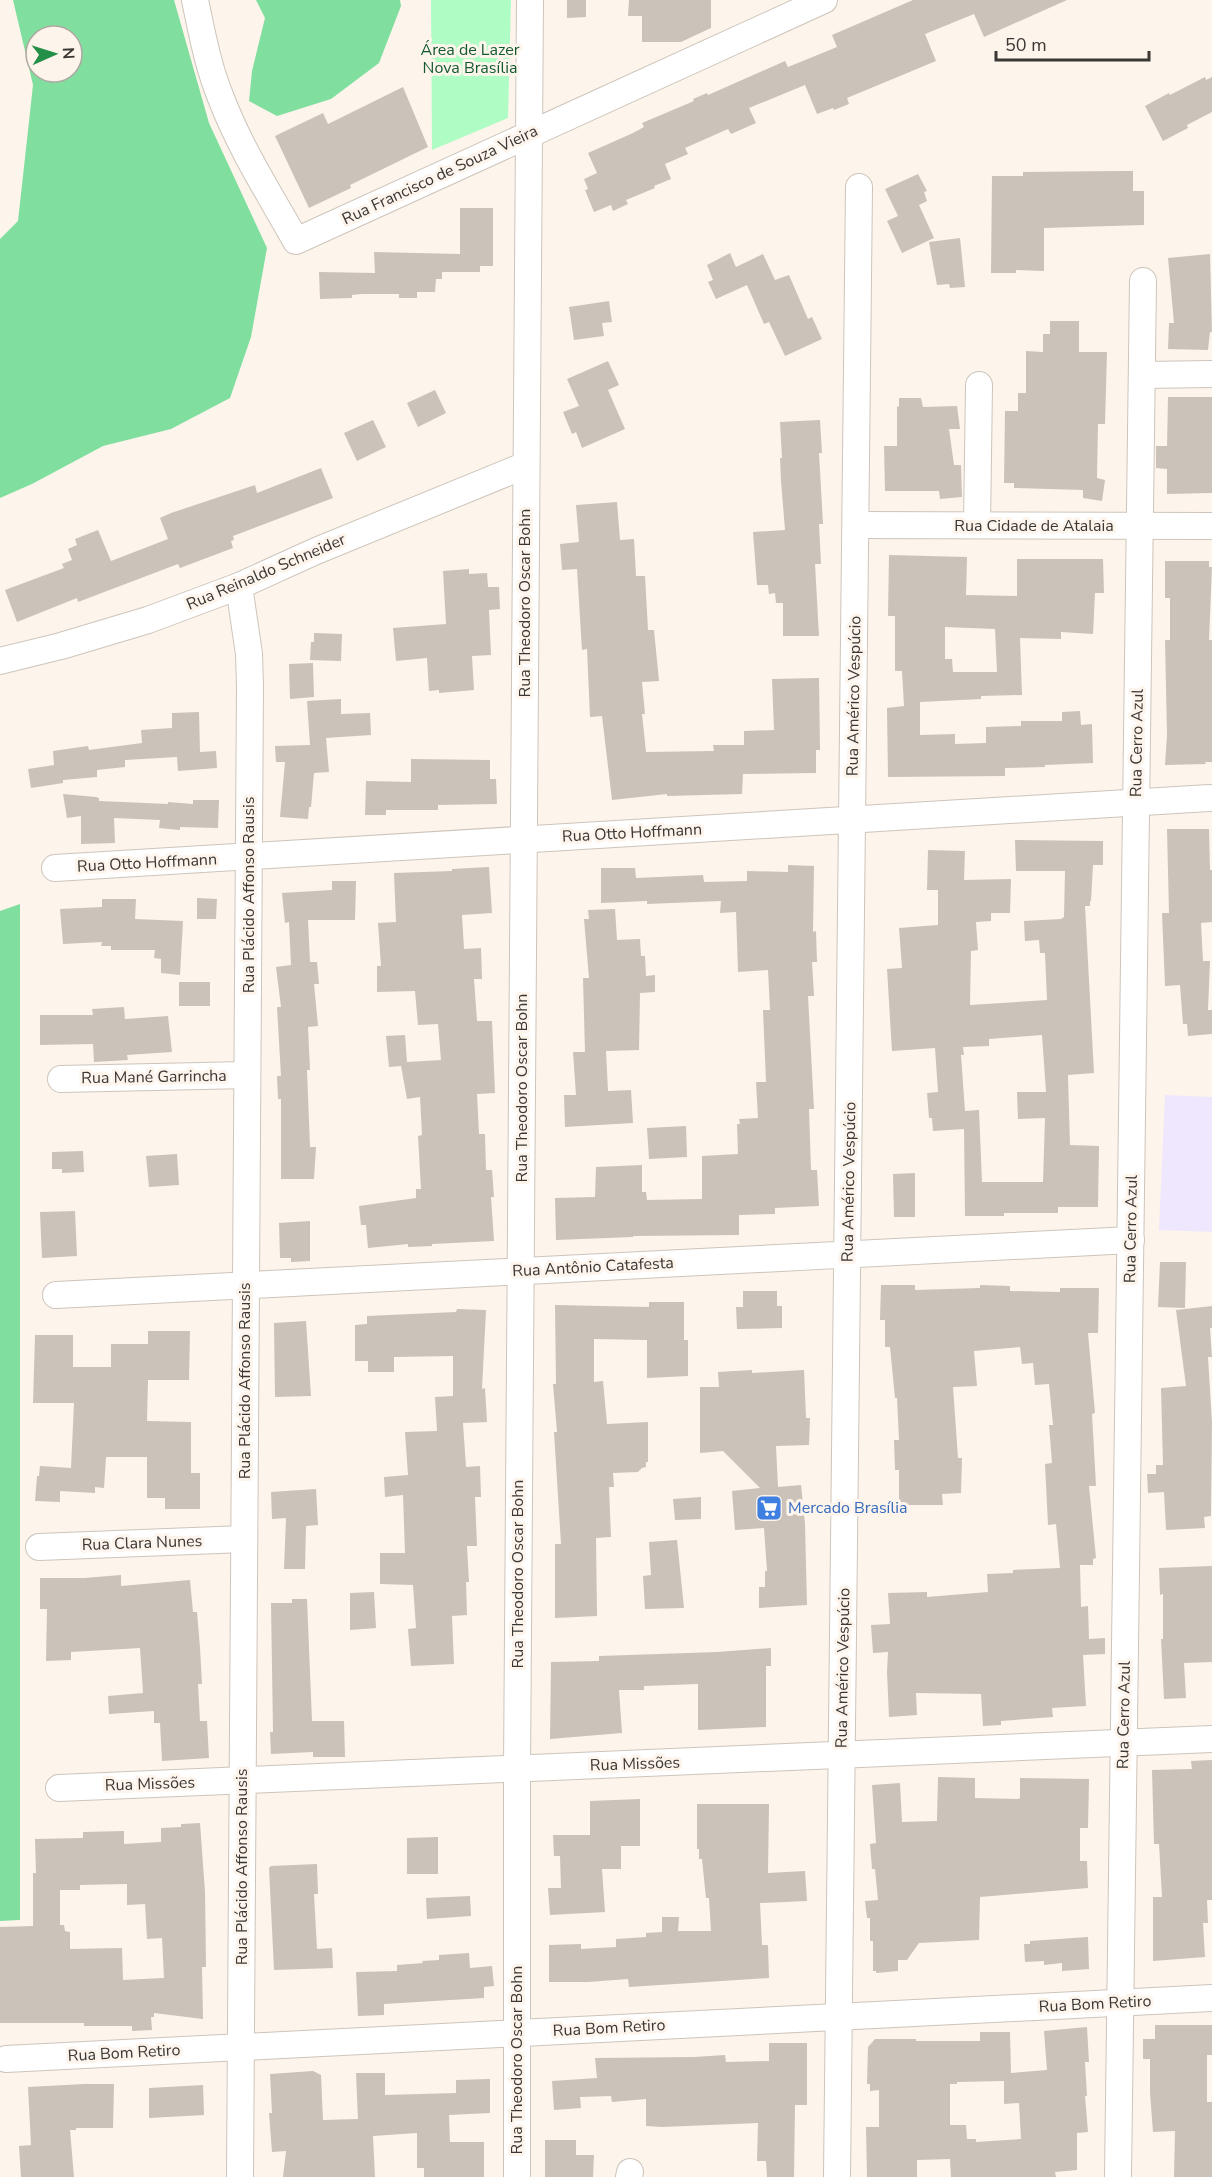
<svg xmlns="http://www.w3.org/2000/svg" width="1212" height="2177" font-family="'Nunito Sans',sans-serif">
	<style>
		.education { fill: #efe7fd }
		.green { fill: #affcc5 }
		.forest { fill: #80df9e; fill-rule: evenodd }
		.building { fill: #cbc2ba; fill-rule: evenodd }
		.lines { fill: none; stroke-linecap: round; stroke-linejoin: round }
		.minor-casing { stroke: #cdc5bc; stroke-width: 28 }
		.minor { stroke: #fff; stroke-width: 26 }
		.labels { text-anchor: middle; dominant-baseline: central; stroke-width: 6; stroke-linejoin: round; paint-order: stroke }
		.park-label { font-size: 16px; fill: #135930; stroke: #fdf4eb }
		.street-label { font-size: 16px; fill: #3a3734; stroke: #fdf4eb }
		.shop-label { font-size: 16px; fill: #366cbe; stroke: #fdf4eb; text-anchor: start }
	</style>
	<rect width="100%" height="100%" fill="#fdf4eb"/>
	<polygon class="education" points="1165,1095 1212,1097 1212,1232 1159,1230"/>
	<polygon class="green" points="431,0 511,0 508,118 432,150"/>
	<g class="forest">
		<path d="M13 0H174L209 123 267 248 251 337 230 398 171 429 103 446 32 484 0 498V239L18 221 33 85ZM36 36H72V72H36Z"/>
		<polygon points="256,0 400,0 401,6 379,63 331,99 277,116 249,101 252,71 265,18"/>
		<polygon points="20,904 20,1920 0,1921 0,911"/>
	</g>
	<g class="building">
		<polygon points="567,0 586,0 586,17 567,18"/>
		<polygon points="629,0 711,0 711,28 681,42 642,42 642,16 628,16"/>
		<polygon points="913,0 1067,0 984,37 974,14 925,34 936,61 847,98 849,104 834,110 833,108 817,114 805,85 749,108 756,123 731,134 728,129 685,148 688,154 665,164 671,179 654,186 655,188 626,200 628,204 613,211 611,205 594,212 585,190 588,189 584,179 597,173 588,153 633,133 644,127 642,123 694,101 693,99 707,93 708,95 785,61 788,67 837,47 832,35"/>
		<polygon points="1205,77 1206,80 1212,77 1212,112 1187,125 1188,128 1163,141 1145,106 1169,93 1170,95"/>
		<polygon points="403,87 428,147 350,185 351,188 309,208 275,136 323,113 328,124"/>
		<polygon points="1119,171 1133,171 1133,191 1144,191 1144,225 1044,228 1044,271 1016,270 1016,273 991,273 992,176 1023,176 1023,172"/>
		<polygon points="918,174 927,191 924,192 927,201 919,205 934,238 902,253 887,221 898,216 885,189"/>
		<polygon points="460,208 493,208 493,266 480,266 480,272 442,272 442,279 436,279 435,292 417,292 417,298 399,298 399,294 361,294 352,295 352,298 320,299 319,272 375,273 374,252 460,254"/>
		<polygon points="960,238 965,287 950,288 949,284 937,285 929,242"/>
		<polygon points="730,253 736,267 763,254 775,280 789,275 808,319 812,317 822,339 785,356 769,322 764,324 747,285 716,299 708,282 713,280 707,265"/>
		<polygon points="1210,254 1212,332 1210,332 1208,350 1168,349 1169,323 1174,323 1168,258"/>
		<polygon points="609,301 612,322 602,323 604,336 574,340 569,307"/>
		<polygon points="1050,321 1079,321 1079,352 1107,352 1105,424 1098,424 1097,478 1105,480 1102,501 1083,498 1083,490 1014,488 1014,483 1004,483 1005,411 1018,411 1018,393 1026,393 1026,351 1043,352 1043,334 1050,334"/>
		<polygon points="608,361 619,385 608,390 625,429 582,448 576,432 572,434 563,412 579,406 567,379"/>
		<polygon points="435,390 446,413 418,427 407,403"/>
		<polygon points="1168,397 1212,397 1212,493 1167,494 1167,469 1156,468 1156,446 1167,446"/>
		<polygon points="899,398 921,398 923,407 957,406 960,429 949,429 954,465 961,465 962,497 940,499 939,491 885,491 884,446 897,446 897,407 899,406"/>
		<polygon points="373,420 386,447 357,461 344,433"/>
		<polygon points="820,420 822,453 819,453 823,524 819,524 821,564 815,564 819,636 783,636 783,603 776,603 775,593 769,594 768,585 757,585 753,532 785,530 781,481 780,458 782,458 780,422"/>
		<polygon points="321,468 333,498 233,536 234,540 231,541 233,548 180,568 178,564 78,602 77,598 17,622 5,590 64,568 62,564 72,560 68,549 77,545 75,539 98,530 111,561 168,539 160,518 171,513 255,485 257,493"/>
		<polygon points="617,502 620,540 634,539 636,576 645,576 648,630 654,630 659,681 642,682 645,714 642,714 646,752 714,751 713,745 744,745 744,731 774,730 772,679 819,678 820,750 816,750 816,773 743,774 742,794 667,796 667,794 612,800 602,716 590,717 587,649 582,650 577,569 562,570 560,544 579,542 576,505"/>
		<path d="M889 555 967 557 966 595 1017 596V559H1103L1104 593H1095L1093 634 1061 632V639L1020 638 1022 695 981 696V699L920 702V735L955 734V744L986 743V727L1021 726V721H1062V712L1080 711 1081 725 1092 724 1093 763 1045 765V767L1005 768V776L888 777 887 708 904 706 902 671H895V616H888ZM945 627 995 629 997 672H953L952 659H945Z"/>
		<polygon points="1165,561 1209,561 1209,567 1212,567 1209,640 1212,640 1212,762 1205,762 1206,764 1165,765 1167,735 1165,640 1170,640 1170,598 1165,598"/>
		<polygon points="469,569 469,574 487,573 488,587 499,587 500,609 489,610 491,655 472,656 474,690 439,693 439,690 429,691 427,658 396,661 393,628 446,624 443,571"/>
		<polygon points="314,633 342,634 341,661 310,660 311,642 314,642"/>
		<polygon points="313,663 314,697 290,699 289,664"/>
		<polygon points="341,699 341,714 370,713 371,735 326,738 329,772 314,773 311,807 309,807 308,819 280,817 285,762 276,762 275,746 310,745 307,701"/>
		<polygon points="199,712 200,752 216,751 217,768 178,771 177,757 125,760 125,767 97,770 97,777 63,780 63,783 31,788 28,769 54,765 53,751 88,746 89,750 142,743 141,730 172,728 172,713"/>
		<polygon points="411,759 490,760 490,779 496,779 497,804 438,805 438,810 386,810 386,815 365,815 366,781 411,782"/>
		<polygon points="63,794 96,797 99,798 99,801 168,804 168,802 193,804 193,800 219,800 218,828 180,827 180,830 159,828 160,820 114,818 115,843 81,844 81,816 67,818"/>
		<polygon points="1167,829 1209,829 1210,870 1212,870 1212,922 1201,923 1203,961 1210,961 1208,1010 1212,1010 1212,1034 1188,1036 1187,1024 1183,1024 1180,985 1165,986 1162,913 1169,913"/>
		<path d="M1015 840 1103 841V865H1093L1091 901H1090V906H1085L1094 1073 1068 1075 1070 1145 1099 1146 1098 1207H1058V1213H1004V1216H965L964 1129 933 1131 932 1118H929L927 1093 938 1092 935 1048 892 1051 887 969 902 968 899 928 938 925V890H927L928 850 965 851 964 880 1011 879 1010 913H991V921L976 922 978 950 971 951 970 1005 1047 1000 1045 953H1040L1039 940 1025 941 1024 921 1061 919 1064 917 1065 871H1016ZM1042 1035 1046 1092H1017L1018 1119 1045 1118 1043 1182H982L979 1110 965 1111 961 1055H964L963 1047 989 1046V1039Z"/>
		<polygon points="788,865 814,866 813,932 816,931 817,962 812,962 814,996 808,996 814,1109 809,1109 811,1170 817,1170 819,1206 775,1208 775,1214 739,1215 739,1235 633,1236 633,1237 556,1240 555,1198 595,1197 596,1167 642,1165 642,1192 646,1192 647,1200 702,1199 702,1156 738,1154 737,1124 740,1124 739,1119 758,1118 756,1082 766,1082 763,1010 770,1010 768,970 738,972 736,912 720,913 721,901 647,904 647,901 601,903 601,868 635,868 636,878 703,875 704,882 747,881 747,871 788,872"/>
		<polygon points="489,867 492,913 462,915 464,949 481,948 482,979 474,979 477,1021 492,1021 495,1093 477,1094 479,1134 485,1134 486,1170 492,1170 494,1197 491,1197 494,1241 432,1244 432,1246 408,1247 408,1244 368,1248 366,1225 361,1225 359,1206 416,1198 416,1189 421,1189 418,1136 422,1135 420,1097 407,1099 401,1066 389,1067 386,1036 405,1035 407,1062 441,1060 438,1024 418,1025 415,991 377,992 377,966 381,966 378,923 396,922 394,873 452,871 452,869"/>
		<polygon points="332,881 356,881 355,920 308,920 310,962 317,962 319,984 314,984 318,1026 308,1027 310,1070 307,1070 310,1147 316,1147 314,1179 281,1179 281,1099 278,1099 277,1076 281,1076 277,1007 281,1007 276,967 291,965 289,922 285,923 282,893 332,890"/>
		<polygon points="197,898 217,899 216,919 197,919"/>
		<polygon points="102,899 136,899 135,919 183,921 180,975 161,973 161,959 154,958 155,950 111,950 111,946 101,946 102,942 63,944 60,909 102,907"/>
		<polygon points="615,909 617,940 640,939 641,956 645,956 646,976 655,975 655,992 640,993 639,1050 606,1051 608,1091 631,1090 633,1123 565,1127 564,1095 576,1095 573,1052 585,1052 583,978 589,978 584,919 589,919 588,910"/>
		<rect x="179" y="982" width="31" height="24"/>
		<polygon points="124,1007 125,1019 168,1016 172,1052 127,1055 128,1060 94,1062 93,1044 40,1045 40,1015 93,1015 92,1009"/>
		<polygon points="686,1126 687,1157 649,1159 647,1128"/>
		<polygon points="83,1151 84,1172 62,1173 62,1169 52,1169 52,1152"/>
		<polygon points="177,1154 179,1185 149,1187 146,1156"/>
		<polygon points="915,1173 915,1217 894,1217 893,1174"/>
		<polygon points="75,1211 77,1256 42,1258 40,1212"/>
		<polygon points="310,1221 310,1261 291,1262 291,1258 280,1258 279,1223"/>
		<polygon points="1160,1262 1186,1262 1185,1308 1158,1307"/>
		<polygon points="881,1285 915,1285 915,1290 980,1288 980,1285 1010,1286 1010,1291 1060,1292 1060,1288 1099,1288 1098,1333 1088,1333 1095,1413 1092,1414 1096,1486 1089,1486 1096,1558 1093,1559 1093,1565 1080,1565 1081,1607 1088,1606 1089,1639 1105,1638 1105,1654 1083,1655 1086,1706 1052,1708 1053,1717 1001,1721 1001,1725 983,1726 981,1694 916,1693 917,1715 889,1717 887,1672 888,1652 873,1653 871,1625 890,1624 888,1593 927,1592 927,1597 988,1592 987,1574 1013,1573 1013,1570 1060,1568 1056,1524 1048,1525 1045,1464 1052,1463 1049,1425 1053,1425 1049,1384 1035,1385 1033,1363 1022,1364 1020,1347 974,1351 977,1386 953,1387 958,1458 962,1458 961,1493 942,1494 943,1505 899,1505 899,1470 895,1470 894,1440 899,1440 897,1398 895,1398 890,1347 885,1347 885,1320 880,1320"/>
		<polygon points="743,1291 777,1291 777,1306 782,1306 782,1328 737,1329 736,1307 743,1307"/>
		<polygon points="649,1302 684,1302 684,1340 688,1340 688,1376 647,1378 647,1340 594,1339 594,1382 603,1381 607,1424 648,1422 648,1462 646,1462 646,1467 642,1468 638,1472 613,1473 614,1487 609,1487 611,1537 596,1538 597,1616 555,1618 555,1544 561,1544 554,1432 557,1432 553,1384 556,1384 555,1305 649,1307"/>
		<polygon points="1212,1306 1212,1328 1210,1328 1212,1357 1208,1357 1212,1423 1211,1516 1204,1517 1205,1528 1166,1530 1164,1492 1148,1493 1147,1474 1156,1474 1156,1465 1163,1465 1161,1388 1186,1386 1176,1310"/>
		<polygon points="457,1309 486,1310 482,1389 485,1388 487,1422 463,1423 466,1467 480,1466 481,1497 475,1497 477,1546 467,1546 469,1582 466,1582 467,1615 452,1616 454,1664 411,1666 408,1629 416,1628 413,1585 380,1584 380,1553 405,1553 403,1495 385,1497 384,1477 408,1475 405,1432 437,1431 435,1397 453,1396 453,1356 394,1357 394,1372 368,1372 368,1361 355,1361 355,1325 367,1324 367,1316 456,1312"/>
		<polygon points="306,1321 311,1396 275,1397 274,1323"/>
		<polygon points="148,1331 190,1331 189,1380 148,1380 147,1421 191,1422 191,1473 200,1473 200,1509 165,1509 165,1498 147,1498 147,1457 106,1457 104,1488 95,1487 95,1493 60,1491 60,1502 35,1501 37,1476 39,1476 40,1466 71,1468 74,1403 33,1403 35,1335 73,1335 73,1367 111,1367 111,1344 148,1344"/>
		<polygon points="752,1370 752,1373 804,1370 806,1418 810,1418 809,1445 776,1446 778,1487 801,1485 805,1524 807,1605 759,1608 759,1587 765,1587 765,1571 767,1571 764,1528 735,1530 732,1491 760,1488 723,1451 700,1453 700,1387 719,1387 718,1372"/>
		<polygon points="316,1489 318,1525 306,1526 305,1569 284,1569 286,1518 272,1519 271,1492"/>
		<polygon points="701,1497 701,1519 675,1520 673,1499"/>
		<polygon points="677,1540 684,1608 645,1609 643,1576 651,1575 649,1542"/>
		<polygon points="1212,1566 1212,1662 1184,1663 1186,1698 1164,1699 1161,1639 1163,1639 1163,1594 1160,1595 1159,1568"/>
		<polygon points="121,1575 121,1586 190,1580 193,1612 197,1612 200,1648 202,1684 198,1684 200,1721 207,1721 209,1758 162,1761 160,1723 154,1723 154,1711 109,1714 108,1696 143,1693 140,1648 71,1652 71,1660 46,1661 47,1609 40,1609 40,1578 84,1578"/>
		<polygon points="374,1592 376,1628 350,1630 350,1593"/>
		<polygon points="292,1599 307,1599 312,1721 344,1721 345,1757 313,1757 313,1752 271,1754 270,1732 273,1732 271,1603 292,1603"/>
		<polygon points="771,1648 771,1666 766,1666 766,1727 698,1730 698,1684 644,1686 644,1690 619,1690 622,1733 550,1739 551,1662 599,1661 599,1656 717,1652"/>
		<polygon points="1212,1760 1212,1900 1207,1900 1208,1923 1203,1923 1205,1957 1153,1961 1153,1897 1162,1897 1159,1844 1154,1844 1152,1770 1192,1769 1191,1761"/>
		<polygon points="938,1777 975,1778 975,1798 1018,1799 1020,1798 1020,1778 1089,1779 1088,1828 1080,1828 1080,1861 1087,1861 1088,1888 980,1897 979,1940 919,1943 907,1960 898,1960 898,1971 876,1973 876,1971 873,1971 873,1941 870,1941 870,1918 867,1918 865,1901 878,1900 875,1869 872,1869 870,1844 876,1843 872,1785 900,1783 902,1822 937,1821"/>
		<polygon points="640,1799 640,1846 621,1846 621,1869 602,1869 605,1912 550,1915 548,1888 561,1888 560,1856 554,1856 553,1835 590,1835 590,1801"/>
		<polygon points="697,1804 769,1804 768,1873 805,1871 807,1901 760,1903 762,1945 768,1945 769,1978 629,1987 628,1979 588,1982 549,1982 549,1945 581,1944 581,1949 616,1947 616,1939 646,1937 646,1933 662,1932 662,1917 679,1917 678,1931 711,1931 709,1898 706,1898 702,1859 699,1859 699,1849 697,1849"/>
		<path d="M200 1823 205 1892 206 1967H202L203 2019 154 2013V2017H151L152 2030 132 2031V2026H84V2023H0V1927L33 1926V1873H36L35 1839 83 1838V1832L124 1831V1844L161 1842V1828L181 1827V1824ZM127 1884V1905L145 1904 147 1939 162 1938 164 1978 123 1980 122 1948 70 1949V1932L65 1931 64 1925H60V1890H80V1885Z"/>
		<polygon points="438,1837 438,1874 407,1874 407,1838"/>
		<polygon points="317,1864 318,1894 314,1894 317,1949 332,1948 333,1968 274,1970 269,1868 271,1866"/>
		<polygon points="470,1896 471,1916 427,1919 426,1898"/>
		<polygon points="1088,1937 1089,1969 1062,1971 1062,1963 1044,1965 1044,1961 1025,1962 1024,1944 1030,1944 1030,1941"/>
		<polygon points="469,1953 470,1968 492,1966 494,1986 484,1987 484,1998 384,2004 384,2015 358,2016 356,1972 397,1971 397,1965 423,1963 422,1961 439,1960 439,1955"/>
		<polygon points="1155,2025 1212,2025 1212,2055 1207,2055 1207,2102 1212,2102 1212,2177 1174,2177 1175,2131 1153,2132 1150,2093 1150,2059 1143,2059 1143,2039 1155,2039"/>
		<path d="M1087 2027 1089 2062H1085L1087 2096H1085L1088 2132 1077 2133V2170L1055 2172 1056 2177H951L950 2159 917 2160V2177H867L866 2127H879V2090L870 2091V2084H867L868 2047 875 2039H916V2041H980V2032H1010L1011 2073 1047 2070 1044 2031ZM1004 2081V2104L1019 2103 1021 2139 976 2142V2139H967L966 2125H950V2084H957V2082Z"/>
		<polygon points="769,2043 807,2043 807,2105 795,2105 794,2177 767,2177 766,2161 757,2161 758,2123 662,2127 646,2126 646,2099 612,2102 611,2096 580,2097 581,2108 554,2110 552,2081 597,2078 595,2058 694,2057 725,2055 726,2062 769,2061"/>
		<polygon points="313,2071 321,2075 323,2120 358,2119 356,2073 385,2073 385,2095 456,2093 456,2080 490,2079 490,2113 449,2115 450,2142 484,2142 484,2177 424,2177 424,2168 417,2168 417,2133 373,2136 375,2177 283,2177 286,2151 272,2152 269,2113 272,2113 270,2074"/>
		<polygon points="84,2084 114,2084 113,2128 76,2128 76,2130 70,2130 74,2177 21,2177 19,2146 31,2145 28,2087"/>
		<polygon points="203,2085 204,2115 149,2118 149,2088"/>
		<polygon points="545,2140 576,2140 576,2155 594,2155 593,2177 545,2177"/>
	</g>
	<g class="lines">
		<defs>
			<g id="minor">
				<path d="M195 0C202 33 208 67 221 98 240 148 270 195 296 241L824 0"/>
				<polyline points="1142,375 1212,374"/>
				<polyline points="856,525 1212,526"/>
				<polyline points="977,525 979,385"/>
				<polyline points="239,586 249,654 250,686 240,2177"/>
				<polyline points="0,661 61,646 148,620 239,586 316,551 526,465"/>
				<polyline points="55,868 1209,798"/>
				<polyline points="61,1079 247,1075"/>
				<polyline points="56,1295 1131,1240"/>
				<polyline points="39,1547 244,1539"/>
				<polyline points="59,1788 1212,1739"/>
				<polyline points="6,2059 1212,1998"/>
				<polyline points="517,2177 517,1769 530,0"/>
				<polyline points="629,2177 630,2172"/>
				<polyline points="837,2177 859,187"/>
				<polyline points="1118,2177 1143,281"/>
			</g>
		</defs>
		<use href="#minor" class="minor-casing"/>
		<use href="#minor" class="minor"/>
	</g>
	<defs>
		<symbol id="supermarket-square" viewBox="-11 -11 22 22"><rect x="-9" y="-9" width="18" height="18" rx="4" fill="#3f7fe0" stroke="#fdf4eb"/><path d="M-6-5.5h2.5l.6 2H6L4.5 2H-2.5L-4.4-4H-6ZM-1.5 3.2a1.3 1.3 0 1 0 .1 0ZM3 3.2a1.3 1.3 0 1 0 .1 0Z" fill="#fff"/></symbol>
	</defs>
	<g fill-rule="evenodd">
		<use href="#supermarket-square" x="754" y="1493" width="30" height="30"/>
	</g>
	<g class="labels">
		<g class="park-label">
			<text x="470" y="50">Área de Lazer<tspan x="470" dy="18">Nova Brasília</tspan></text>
		</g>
		<g class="street-label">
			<text transform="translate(440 175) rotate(-25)">Rua Francisco de Souza Vieira</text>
			<text x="1034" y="526">Rua Cidade de Atalaia</text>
			<text transform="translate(266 572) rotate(-23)">Rua Reinaldo Schneider</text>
			<text transform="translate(525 603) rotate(-90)">Rua Theodoro Oscar Bohn</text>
			<text transform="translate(854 696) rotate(-89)">Rua Américo Vespúcio</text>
			<text transform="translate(1137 743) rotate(-89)">Rua Cerro Azul</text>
			<text transform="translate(632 833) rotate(-3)">Rua Otto Hoffmann</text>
			<text transform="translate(147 863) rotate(-3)">Rua Otto Hoffmann</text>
			<text transform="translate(249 895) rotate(-90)">Rua Plácido Affonso Rausis</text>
			<text transform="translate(154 1077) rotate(-1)">Rua Mané Garrincha</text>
			<text transform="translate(522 1088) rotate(-90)">Rua Theodoro Oscar Bohn</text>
			<text transform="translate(849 1182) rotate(-89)">Rua Américo Vespúcio</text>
			<text transform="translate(1131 1229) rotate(-89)">Rua Cerro Azul</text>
			<text transform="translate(593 1267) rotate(-3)">Rua Antônio Catafesta</text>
			<text transform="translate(245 1381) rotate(-90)">Rua Plácido Affonso Rausis</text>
			<text transform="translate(142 1543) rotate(-2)">Rua Clara Nunes</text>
			<text transform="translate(518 1574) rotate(-90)">Rua Theodoro Oscar Bohn</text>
			<text transform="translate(843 1668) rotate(-89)">Rua Américo Vespúcio</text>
			<text transform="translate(1124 1715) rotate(-89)">Rua Cerro Azul</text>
			<text transform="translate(635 1764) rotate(-2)">Rua Missões</text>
			<text transform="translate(150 1784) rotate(-2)">Rua Missões</text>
			<text transform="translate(242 1867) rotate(-90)">Rua Plácido Affonso Rausis</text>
			<text transform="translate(1095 2004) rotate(-3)">Rua Bom Retiro</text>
			<text transform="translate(609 2028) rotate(-3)">Rua Bom Retiro</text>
			<text transform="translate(124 2053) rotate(-3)">Rua Bom Retiro</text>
			<text transform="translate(517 2060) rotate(-90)">Rua Theodoro Oscar Bohn</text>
		</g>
		<g class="shop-label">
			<text x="788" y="1508">Mercado Brasília</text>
		</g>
	</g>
	<g transform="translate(54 54) rotate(87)"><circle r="28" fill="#fdf4eb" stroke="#afa8a2" stroke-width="1.5"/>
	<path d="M0-4.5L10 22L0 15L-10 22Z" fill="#238f47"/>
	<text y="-9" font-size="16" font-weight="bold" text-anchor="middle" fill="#3a3734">N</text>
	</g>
	<path d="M996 51v9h153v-9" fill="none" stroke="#3a3734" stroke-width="3"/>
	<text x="1005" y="51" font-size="18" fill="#3a3734" stroke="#fdf4eb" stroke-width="4.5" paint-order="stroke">50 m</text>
</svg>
